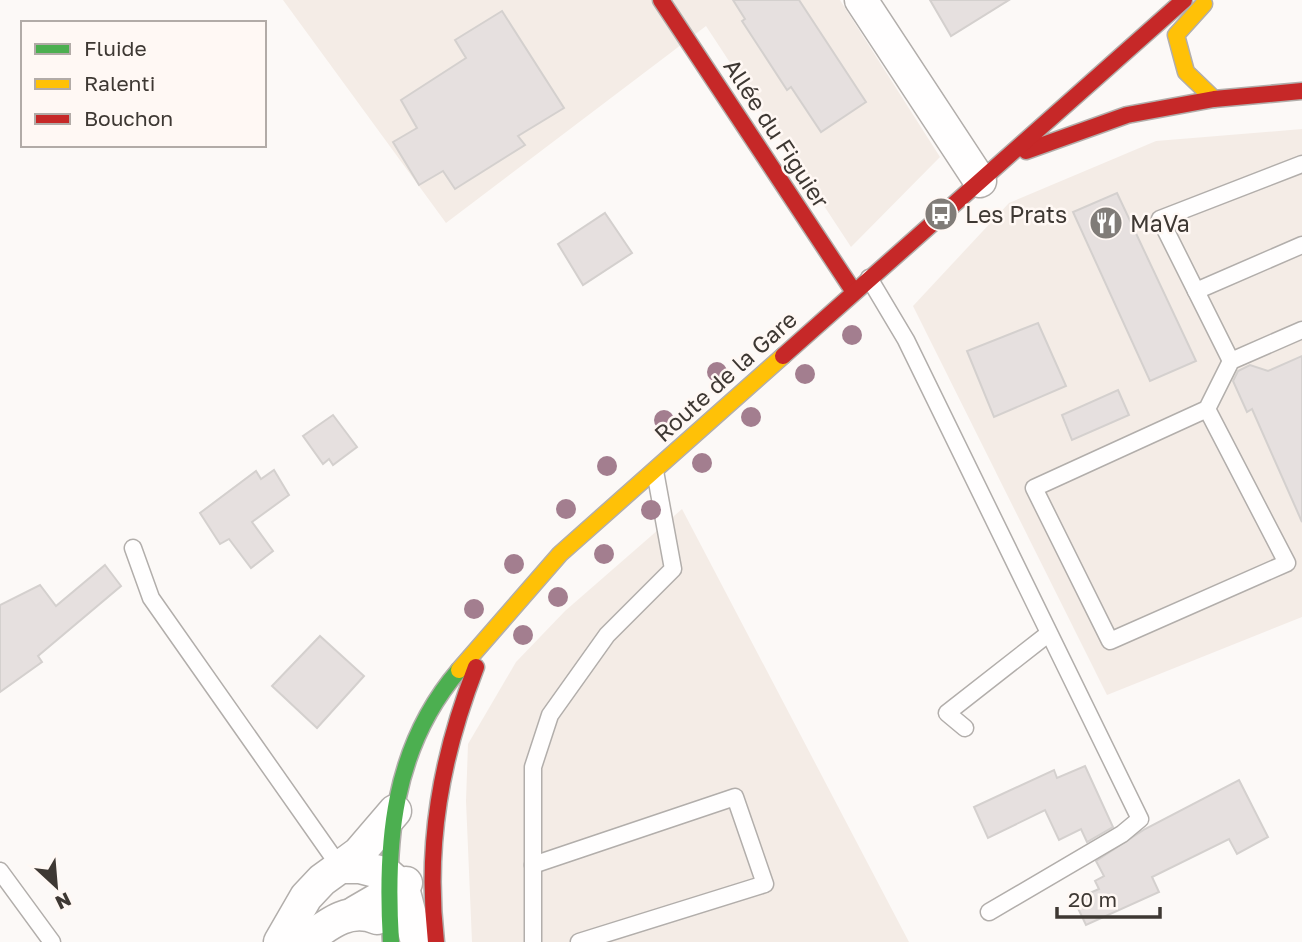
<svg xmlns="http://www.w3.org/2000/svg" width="1302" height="942" font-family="'Golos Text',sans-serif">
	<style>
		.built { fill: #f4ece6 }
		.building { fill: #e6e0df; stroke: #d4d0ce; stroke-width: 2 }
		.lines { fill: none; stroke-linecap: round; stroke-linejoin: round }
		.lane-casing { stroke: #b2aeab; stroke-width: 19 }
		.street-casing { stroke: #b2aeab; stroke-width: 35 }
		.fast-casing { stroke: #b2aeab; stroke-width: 19 }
		.slow-casing { stroke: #b2aeab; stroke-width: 19 }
		.jam-casing { stroke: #b2aeab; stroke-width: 19 }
		.lane { stroke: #fffefe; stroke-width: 16 }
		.street { stroke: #fffefe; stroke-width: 32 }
		.fast { stroke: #4caf50; stroke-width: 16 }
		.slow { stroke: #ffc107; stroke-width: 16 }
		.jam { stroke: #c62828; stroke-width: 16 }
		.tree { fill: #a37e8f }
		.labels { text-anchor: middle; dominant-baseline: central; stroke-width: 5; stroke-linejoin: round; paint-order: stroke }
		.street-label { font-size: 23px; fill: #3e3833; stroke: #fff8f4 }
		.poi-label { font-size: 23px; fill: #3e3833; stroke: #fff8f4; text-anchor: start }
	</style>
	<rect width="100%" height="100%" fill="#fcf9f7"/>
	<g class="built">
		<polygon points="283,0 840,0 940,157 851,247 706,26 446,223"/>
		<polygon points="1302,129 1302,617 1107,695 913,306 1009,203 1156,141"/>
		<polygon points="682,509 909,942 472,942 466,801 468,744 516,662 565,611"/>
	</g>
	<g class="building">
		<polygon points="733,0 799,0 866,102 821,132 791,87 787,90 742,21 745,19"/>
		<polygon points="930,0 1009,0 951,36"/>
		<polygon points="502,11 564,108 518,136 525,145 455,189 443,171 419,185 393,142 417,128 401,100 466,58 455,40"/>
		<polygon points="1117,193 1196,361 1150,381 1073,212"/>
		<polygon points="605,213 632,253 583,285 558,244"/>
		<polygon points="1038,323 1066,386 994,417 967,351"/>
		<polygon points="1302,356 1302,522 1252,409 1247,412 1233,381 1238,371 1250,365 1268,371"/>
		<polygon points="1118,390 1129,415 1072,440 1062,415"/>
		<polygon points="333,415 357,447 333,465 329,459 323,464 303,436"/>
		<polygon points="274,470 289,495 252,522 273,551 251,568 229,539 220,544 200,513 256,471 261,479"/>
		<polygon points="105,565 121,586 38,656 42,662 0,692 0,605 40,585 56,606"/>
		<polygon points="320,636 364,676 317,728 272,686"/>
		<polygon points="1085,766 1113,827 1087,842 1081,829 1059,840 1045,810 988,838 974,807 1054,770 1057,778"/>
		<polygon points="1239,780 1268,837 1237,854 1229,839 1152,877 1159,892 1086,925 1074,900 1099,889 1095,881 1104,876 1096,861 1145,829"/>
	</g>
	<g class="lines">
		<defs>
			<g id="lane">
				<polyline points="869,278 906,340 1140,819 1122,834 989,912"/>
				<polyline points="1196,291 1302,245"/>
				<polyline points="1231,361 1160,219 1302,164"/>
				<polyline points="1207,409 1287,563 1110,641 1034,488 1207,409 1231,361 1302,330"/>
				<polyline points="133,548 151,598 340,867"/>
				<polyline points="965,728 947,713 1048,634"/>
				<polyline points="533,865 735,797 765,884 579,942"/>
				<polyline points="0,871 52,942"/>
				<polyline points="533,942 533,767 550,715 607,635 673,569 655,471"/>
			</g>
			<g id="street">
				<polyline points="861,0 980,181"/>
				<polyline points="340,867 359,853 395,811"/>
				<polyline points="356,912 406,883"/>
				<polyline points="280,942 306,897 322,880 340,867 360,867 387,874 403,888 417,942"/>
				<path d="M304 942C327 925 349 906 377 918"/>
			</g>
			<path id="fast" d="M391 942C385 844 392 748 459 670"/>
			<g id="slow">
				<polyline points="1204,4 1176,35 1186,72 1214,99"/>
				<polyline points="459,670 560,554 783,356"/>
			</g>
			<g id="jam">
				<polyline points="661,0 854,292"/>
				<polyline points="1026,151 1127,115 1214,99 1302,91"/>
				<polyline points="783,356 1184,0"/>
				<path d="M436 942C425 845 441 757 476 667"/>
			</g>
		</defs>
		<use href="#lane" class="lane-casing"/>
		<use href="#street" class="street-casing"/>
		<use href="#fast" class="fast-casing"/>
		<use href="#slow" class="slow-casing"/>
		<use href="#jam" class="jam-casing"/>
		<use href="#lane" class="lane"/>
		<use href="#street" class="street"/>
		<use href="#fast" class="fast"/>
		<use href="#slow" class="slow"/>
		<use href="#jam" class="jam"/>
	</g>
	<g class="tree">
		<circle cx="852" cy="335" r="10"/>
		<circle cx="717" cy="372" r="10"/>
		<circle cx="805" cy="374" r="10"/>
		<circle cx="751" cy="417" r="10"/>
		<circle cx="664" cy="420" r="10"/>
		<circle cx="702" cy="463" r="10"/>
		<circle cx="607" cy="466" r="10"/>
		<circle cx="566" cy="509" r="10"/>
		<circle cx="651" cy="510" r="10"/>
		<circle cx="604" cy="554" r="10"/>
		<circle cx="514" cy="564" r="10"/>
		<circle cx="558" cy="597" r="10"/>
		<circle cx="474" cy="609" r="10"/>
		<circle cx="523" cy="635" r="10"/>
	</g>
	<defs>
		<symbol id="bus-disc" viewBox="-11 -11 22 22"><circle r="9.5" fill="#807c78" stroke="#fff8f4"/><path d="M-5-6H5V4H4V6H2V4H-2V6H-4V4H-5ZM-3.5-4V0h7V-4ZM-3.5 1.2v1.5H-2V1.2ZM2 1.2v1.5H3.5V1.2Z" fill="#fff"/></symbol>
		<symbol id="restaurant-disc" viewBox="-11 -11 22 22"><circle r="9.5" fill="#807c78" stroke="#fff8f4"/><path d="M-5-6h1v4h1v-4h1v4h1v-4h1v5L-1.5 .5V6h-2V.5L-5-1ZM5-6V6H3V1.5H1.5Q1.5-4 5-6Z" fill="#fff"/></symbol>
	</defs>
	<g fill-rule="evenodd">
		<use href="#bus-disc" x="922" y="195" width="38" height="38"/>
		<use href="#restaurant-disc" x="1087" y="204" width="38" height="38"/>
	</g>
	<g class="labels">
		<g class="street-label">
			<text transform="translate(777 133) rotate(57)">Allée du Figuier</text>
			<text transform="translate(725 376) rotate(-42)">Route de la Gare</text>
		</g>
		<g class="poi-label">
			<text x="965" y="214">Les Prats</text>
			<text x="1130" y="223">MaVa</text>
		</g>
	</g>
	<rect x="21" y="21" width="245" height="126" fill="#fff8f4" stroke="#b2aba7" stroke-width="2"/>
	<rect x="35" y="44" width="35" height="10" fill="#4caf50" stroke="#b2aba7" stroke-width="2"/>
	<text x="84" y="56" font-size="21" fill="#3e3833">Fluide</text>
	<rect x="35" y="79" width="35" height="10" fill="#ffc107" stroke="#b2aba7" stroke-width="2"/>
	<text x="84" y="91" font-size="21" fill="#3e3833">Ralenti</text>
	<rect x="35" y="114" width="35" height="10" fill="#c62828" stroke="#b2aba7" stroke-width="2"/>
	<text x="84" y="126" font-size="21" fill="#3e3833">Bouchon</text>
	<g transform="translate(56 886) rotate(154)" stroke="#fff8f4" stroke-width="5" paint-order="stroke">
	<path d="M0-5L12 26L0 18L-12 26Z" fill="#3e3833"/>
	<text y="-10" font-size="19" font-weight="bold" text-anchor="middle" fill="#3e3833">N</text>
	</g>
	<path d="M1057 907v10h103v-10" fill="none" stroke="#3e3833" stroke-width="3.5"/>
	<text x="1068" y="907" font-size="21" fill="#3e3833" stroke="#fff8f4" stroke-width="5" paint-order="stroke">20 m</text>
</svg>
